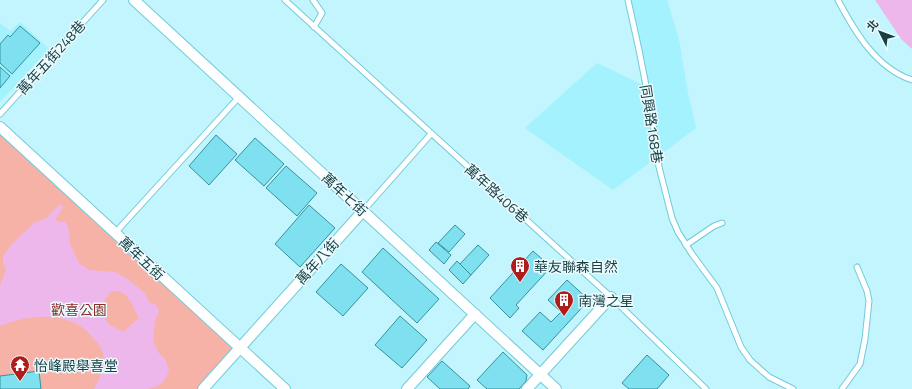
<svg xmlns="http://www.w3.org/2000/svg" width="912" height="389" font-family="'Titillium Web','Noto Sans TC',sans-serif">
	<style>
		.built { fill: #a3f2fe }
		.green { fill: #f7b2a8 }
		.water { fill: #eeb7ec; fill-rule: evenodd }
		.building { fill: #7fe1f0; stroke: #33929e }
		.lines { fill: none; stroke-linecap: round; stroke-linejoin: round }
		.lane-casing { stroke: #71cbd8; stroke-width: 7 }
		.street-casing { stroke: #71cbd8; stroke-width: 12 }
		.lane { stroke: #fff; stroke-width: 5 }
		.street { stroke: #fff; stroke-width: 10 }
		.labels { text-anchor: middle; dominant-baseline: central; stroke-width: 3; stroke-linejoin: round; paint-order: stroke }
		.street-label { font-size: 14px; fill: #173e43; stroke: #ebfbfe }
		.poi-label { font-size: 14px; fill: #173e43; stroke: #ebfbfe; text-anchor: start }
		.park-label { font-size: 14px; fill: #882e27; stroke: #ebfbfe }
	</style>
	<rect width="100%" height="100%" fill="#c2f5fd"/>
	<g class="built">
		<polygon points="629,0 667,0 679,40 688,93 696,128 613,190 525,128 597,63 647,87"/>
		<polygon points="20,22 49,49 0,102 0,23 10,31"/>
	</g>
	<polygon class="green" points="0,127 240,348 203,389 0,389"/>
	<g class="water">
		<polygon points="875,0 912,0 912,49 901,39"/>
		<path d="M60 204 63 207 55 220 59 222H65L68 226 70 244 79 263 89 270 115 272 126 278 145 293 149 302 156 305 159 310 155 321 153 341 159 353 165 359 169 370C164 383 161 386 147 389H94C98 381 103 372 104 363 105 354 101 348 96 341 74 310 32 313 0 326V286L6 270 3 262V256L12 244 34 223 46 218ZM118 291C131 295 132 307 139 318L123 332 110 325 101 313C102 304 105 298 112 291Z"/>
	</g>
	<g class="building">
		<polygon points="20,26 40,43 12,74 0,63 0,44 8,35 10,37"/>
		<polygon points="0,67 10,76 0,88"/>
		<polygon points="216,135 237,154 209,185 189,166"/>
		<polygon points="255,138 284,164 264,186 235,160"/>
		<polygon points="286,166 317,193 297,216 266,188"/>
		<polygon points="309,205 335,228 300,267 275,244"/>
		<polygon points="455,225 465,234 449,252 438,243"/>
		<polygon points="436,242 451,255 444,264 429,250"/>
		<polygon points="478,245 489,255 471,275 460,264"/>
		<polygon points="383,248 439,299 417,323 362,272"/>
		<polygon points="533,251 551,267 516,305 519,308 510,318 490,298"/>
		<polygon points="457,261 471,275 463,284 449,270"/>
		<polygon points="341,264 368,288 343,316 316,292"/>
		<polygon points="567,280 589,300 543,350 522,331 540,312 551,322 561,312 548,300"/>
		<polygon points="400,316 427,340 402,368 375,345"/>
		<polygon points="503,352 527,375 526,381 519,389 487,389 477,380"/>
		<polygon points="647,355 669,375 657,389 629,389 622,383"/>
		<polygon points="442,361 470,386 468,389 440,389 427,377"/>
		<polygon points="39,371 41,389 0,389 0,376"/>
	</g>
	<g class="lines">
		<defs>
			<g id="lane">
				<polyline points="285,0 611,297 706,389"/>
				<polyline points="313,0 322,13 314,27"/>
				<polyline points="628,0 639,50 652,116 659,167 672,218 678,232 692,254 717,288 741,347 750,360 769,377 793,389"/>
				<path d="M838 0C855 32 876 68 912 80"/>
				<polyline points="0,114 103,0"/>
				<polyline points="363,211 431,134"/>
				<polyline points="115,233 239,97"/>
				<polyline points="686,245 714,226 722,223"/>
				<polyline points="842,389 860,364 865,339 869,301 867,291 857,267"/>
			</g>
			<g id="street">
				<polyline points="134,0 556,389"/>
				<polyline points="0,127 285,389"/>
				<polyline points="203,389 363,211"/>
				<polyline points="407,389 475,314"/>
				<polyline points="527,389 611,297"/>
			</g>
		</defs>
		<use href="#lane" class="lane-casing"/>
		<use href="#street" class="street-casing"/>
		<use href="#lane" class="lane"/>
		<use href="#street" class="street"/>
	</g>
	<defs>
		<symbol id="building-pin" viewBox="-11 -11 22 30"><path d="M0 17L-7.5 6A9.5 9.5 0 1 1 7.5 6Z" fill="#ae1d1b" stroke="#ebfbfe"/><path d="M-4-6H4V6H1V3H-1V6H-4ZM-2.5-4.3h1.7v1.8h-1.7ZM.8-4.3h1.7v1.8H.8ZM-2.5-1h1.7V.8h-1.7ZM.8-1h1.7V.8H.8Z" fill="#fff"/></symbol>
		<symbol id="temple-pin" viewBox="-11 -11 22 30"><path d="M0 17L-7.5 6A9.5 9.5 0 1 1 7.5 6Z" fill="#ae1d1b" stroke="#ebfbfe"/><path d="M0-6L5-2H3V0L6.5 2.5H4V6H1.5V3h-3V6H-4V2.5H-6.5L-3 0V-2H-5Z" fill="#fff"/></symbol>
	</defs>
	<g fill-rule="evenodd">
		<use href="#building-pin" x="509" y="255" width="22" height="30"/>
		<use href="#building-pin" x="553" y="289" width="22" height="30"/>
		<use href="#temple-pin" x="9" y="354" width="22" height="30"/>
	</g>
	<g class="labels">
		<g class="street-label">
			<text transform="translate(51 57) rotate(-48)">萬年五街248巷</text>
			<text transform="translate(652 124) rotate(81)">同興路168巷</text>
			<text transform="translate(497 193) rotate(42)">萬年路406巷</text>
			<text transform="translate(345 194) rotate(43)">萬年七街</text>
			<text transform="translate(142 258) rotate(43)">萬年五街</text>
			<text transform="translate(317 261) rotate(-48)">萬年八街</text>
		</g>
		<g class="poi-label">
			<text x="534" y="266">華友聯森自然</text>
			<text x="578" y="300">南灣之星</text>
			<text x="34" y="365">怡峰殿舉喜堂</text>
		</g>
		<g class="park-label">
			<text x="79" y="309">歡喜公園</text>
		</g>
	</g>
	<g transform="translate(880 32) rotate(312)" stroke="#ebfbfe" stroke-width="3" paint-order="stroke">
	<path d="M0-3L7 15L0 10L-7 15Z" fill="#173e43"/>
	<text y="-6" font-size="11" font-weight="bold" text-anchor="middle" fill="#173e43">北</text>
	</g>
</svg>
